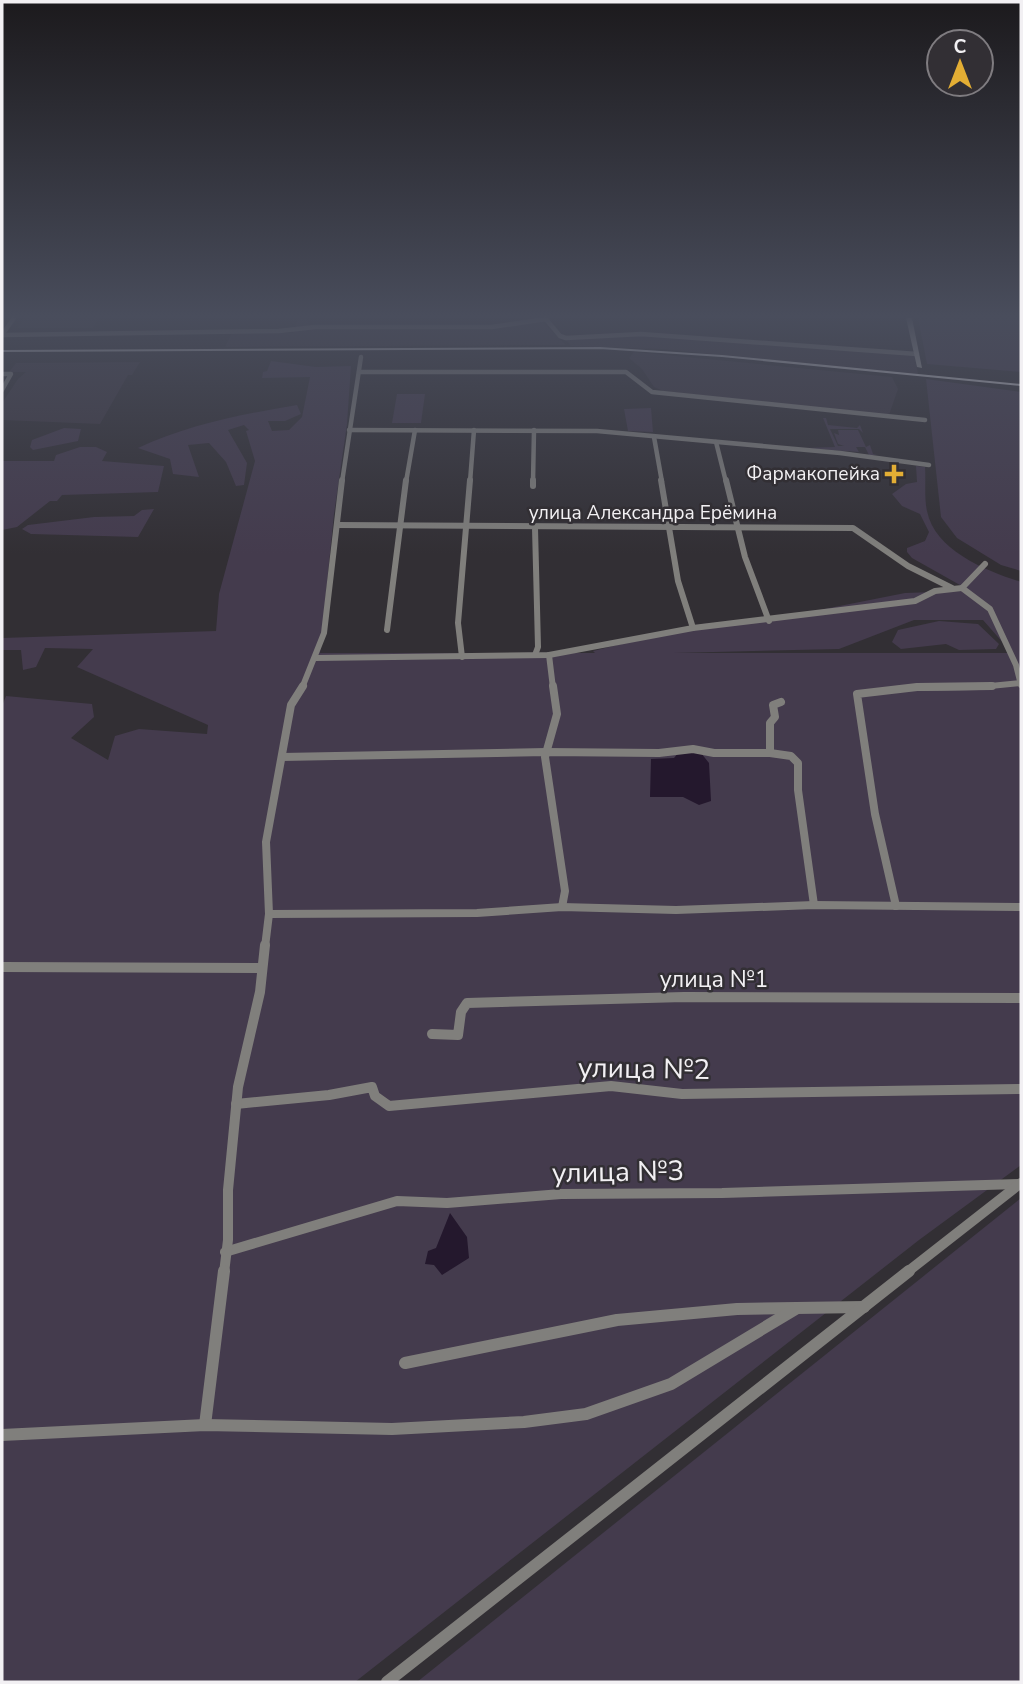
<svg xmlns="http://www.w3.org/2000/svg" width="1023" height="1684" font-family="'Nunito Sans',sans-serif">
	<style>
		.built { fill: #3e3842 }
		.green { fill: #443b4d; fill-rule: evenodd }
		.water { fill: #24182d }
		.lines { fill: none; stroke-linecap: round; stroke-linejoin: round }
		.street-far4 { stroke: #807f7c; stroke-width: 4.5 }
		.street-far3 { stroke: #807f7c; stroke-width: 6 }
		.street-far2 { stroke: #807f7c; stroke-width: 8 }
		.street-far1 { stroke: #807f7c; stroke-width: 10 }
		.street { stroke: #807f7c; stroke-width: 12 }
		.secondary { fill: #adaba7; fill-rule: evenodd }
		.rail { stroke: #d9d7da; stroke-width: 2 }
		.poi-dot { fill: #e3ae34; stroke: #322f34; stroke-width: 2.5 }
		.labels { text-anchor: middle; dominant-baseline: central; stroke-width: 5; stroke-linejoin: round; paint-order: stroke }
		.far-poi-label { font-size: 19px; fill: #f2f0f3; stroke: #322f34; text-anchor: end }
		.far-street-label { font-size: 19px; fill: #f2f0f3; stroke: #322f34 }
		.street-label { font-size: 23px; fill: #f2f0f3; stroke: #322f34 }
		.near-street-label { font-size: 28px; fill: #f2f0f3; stroke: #322f34 }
	</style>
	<rect width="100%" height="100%" fill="#322f34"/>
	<g class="built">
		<polygon points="25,318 99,318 93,328 17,328"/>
		<polygon points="306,318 311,328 491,328 540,320 566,345 225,347 232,333 293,333 298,319"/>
		<polygon points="637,334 914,354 918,374 661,349 571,346 566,340"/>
		<polygon points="634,352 892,377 898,389 889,415 663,391 654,387 642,369 629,358"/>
		<polygon points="140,362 132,375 128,375 100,424 2,420 2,403 18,379 26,372 9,372 16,363"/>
	</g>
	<g class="green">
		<polygon points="918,318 1021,318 1021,372 927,364"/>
		<path d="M271 361 316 367 351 366 347 424 334 514 320 653H595L593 651 702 624 769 620 905 593 963 591 967 589 912 558 907 552V548L925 541 929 532 920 514 902 506 892 494 906 484 917 482 916 466 925 467C926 481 924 497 927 511 935 551 987 571 1021 582V1165L919 1240 355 1682H2V706L6 696 92 704 94 717 71 738 108 760 115 736 139 729 207 734 208 725 77 667 93 649 45 648 36 667 23 670 21 650H2V638L216 631 219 594 255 461 246 431 249 430 244 425 228 430 247 463 244 485 236 486 226 462 209 443 188 445 199 477 173 474 170 459 138 448C187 425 243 414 297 405L301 414 285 421H268L272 431 289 430 302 417 310 377 262 378 263 372 267 371ZM914 620H983L1012 653H674L839 649Z"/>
		<polygon points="926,379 1021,392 1021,571 1001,565 957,538 941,517"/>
		<polygon points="397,394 425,394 421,423 392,423"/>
		<polygon points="651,408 653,432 628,431 624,409"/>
		<polygon points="823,418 826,418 828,425 857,428 860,425 863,433 859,429 830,429 838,446 844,446 838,444 834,433 839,435 838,430 858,430 866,447 870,445 873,454 877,455 869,455 865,447 856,447 859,452 804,448 835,447"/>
		<polygon points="64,428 81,429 78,441 33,450 30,447 32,440"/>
		<polygon points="80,447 96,447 107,452 102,461 164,466 158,492 62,495 57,501 50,501 17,527 2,530 2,461 54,461 56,455"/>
		<polygon points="142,510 154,509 138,537 31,534 22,529 28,525 94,517 134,516"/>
		<polygon points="939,621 978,624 999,644 996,649 959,650 946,644 901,649 892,642 898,630"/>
		<polygon points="1021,1198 1021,1682 417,1682"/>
	</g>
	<g class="water">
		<polygon points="679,752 701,753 709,763 711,801 699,805 683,797 650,797 651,759 674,758"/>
		<polygon points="450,1213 467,1237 469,1258 442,1275 434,1265 425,1264 428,1251 436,1248"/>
	</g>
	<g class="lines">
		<g class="street-far4">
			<polyline points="545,318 560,336 566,338 641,334 917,354"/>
			<polyline points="2,335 279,331 315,327 492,327 546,319"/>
			<polyline points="2,335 14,318"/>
			<polyline points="359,372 626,372 652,392 925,420"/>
			<polyline points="2,374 11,374 2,390"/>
			<polyline points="349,430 597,431 840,453 929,465"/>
			<polyline points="654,437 662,482"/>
			<polyline points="716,442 726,482"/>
			<polyline points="342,482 361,357"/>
			<polyline points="406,482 415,430"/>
			<polyline points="470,482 474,430"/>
			<polyline points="533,482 534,430"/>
		</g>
		<g class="street-far3">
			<polyline points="661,480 678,581 693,628"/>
			<polyline points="726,480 745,557 769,621"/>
			<polyline points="533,486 533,480"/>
			<polyline points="337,525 853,528 908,566 952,588"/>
			<polyline points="535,528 538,647 535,655"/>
			<polyline points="962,588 990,609 1016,665 1021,685"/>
			<polyline points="387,630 406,480"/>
			<polyline points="549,655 553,688"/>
			<polyline points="462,657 458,623 470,480"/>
			<polyline points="315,658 549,655 693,628 915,601 935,591 962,588 985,564"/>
			<polyline points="302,688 324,633 342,480"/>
			<polyline points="912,688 980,687 1020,683"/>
		</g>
		<g class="street-far2">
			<polyline points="553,686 557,714 545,757 565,891 562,907"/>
			<polyline points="781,702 773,705 775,717 770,723 770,753 791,756 798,763 798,790 814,905"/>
			<polyline points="282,757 546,752 659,753 693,749 714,753 770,753"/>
			<polyline points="896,906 875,814 857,694 917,687 992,686"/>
			<polyline points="269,914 477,913 562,907 676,910 814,905 1021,907"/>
			<polyline points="265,947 269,914 266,842 291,705 303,686"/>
		</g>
		<g class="street-far1">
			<polyline points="2,967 262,968"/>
			<polyline points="432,1034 458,1035 461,1012 467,1003 684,997 1021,998"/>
			<polyline points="236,1104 329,1095 372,1087 375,1096 389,1106 611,1086 682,1094 1021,1089"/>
			<polyline points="225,1252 397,1201 447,1203 561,1194 722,1193 1019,1184"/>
			<polyline points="224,1273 228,1240 228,1190 238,1087 260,992 265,945"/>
			<polyline points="906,1273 1021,1183"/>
		</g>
		<g class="street">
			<polyline points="405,1363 617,1320 737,1309 864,1307"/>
			<polyline points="205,1425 224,1271"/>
			<polyline points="2,1435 205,1425 392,1429 524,1422 586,1414 671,1384 797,1308"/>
			<polyline points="387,1682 909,1271"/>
		</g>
		<polygon class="secondary" points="906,318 912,318 922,368 917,367"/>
		<polyline class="rail" points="2,351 600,348 722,356 1021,385"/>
	</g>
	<linearGradient id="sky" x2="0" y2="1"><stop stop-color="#1c1a1d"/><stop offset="0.57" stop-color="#494d5c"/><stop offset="1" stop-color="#494d5c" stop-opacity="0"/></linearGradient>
	<rect width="1023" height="554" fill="url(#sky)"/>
	<path class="poi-dot" d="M890.5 463.5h7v7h7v7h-7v7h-7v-7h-7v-7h7z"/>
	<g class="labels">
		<g class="far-poi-label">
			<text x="880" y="474">Фармакопейка</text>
		</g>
		<g class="far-street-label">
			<text x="653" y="513">улица Александра Ерёмина</text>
		</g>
		<g class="street-label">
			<text x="714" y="979">улица №1</text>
		</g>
		<g class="near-street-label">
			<text transform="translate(644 1069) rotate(1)">улица №2</text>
			<text transform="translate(618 1172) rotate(-1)">улица №3</text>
		</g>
	</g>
	<rect width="1023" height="1684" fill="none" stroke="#f2f0f3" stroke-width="7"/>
	<g transform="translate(960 63)"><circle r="33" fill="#322f34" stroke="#7f7c80" stroke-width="2"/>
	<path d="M0-5L12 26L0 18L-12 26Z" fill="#e3ae34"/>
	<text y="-10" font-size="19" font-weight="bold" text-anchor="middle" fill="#f2f0f3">С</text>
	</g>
</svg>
